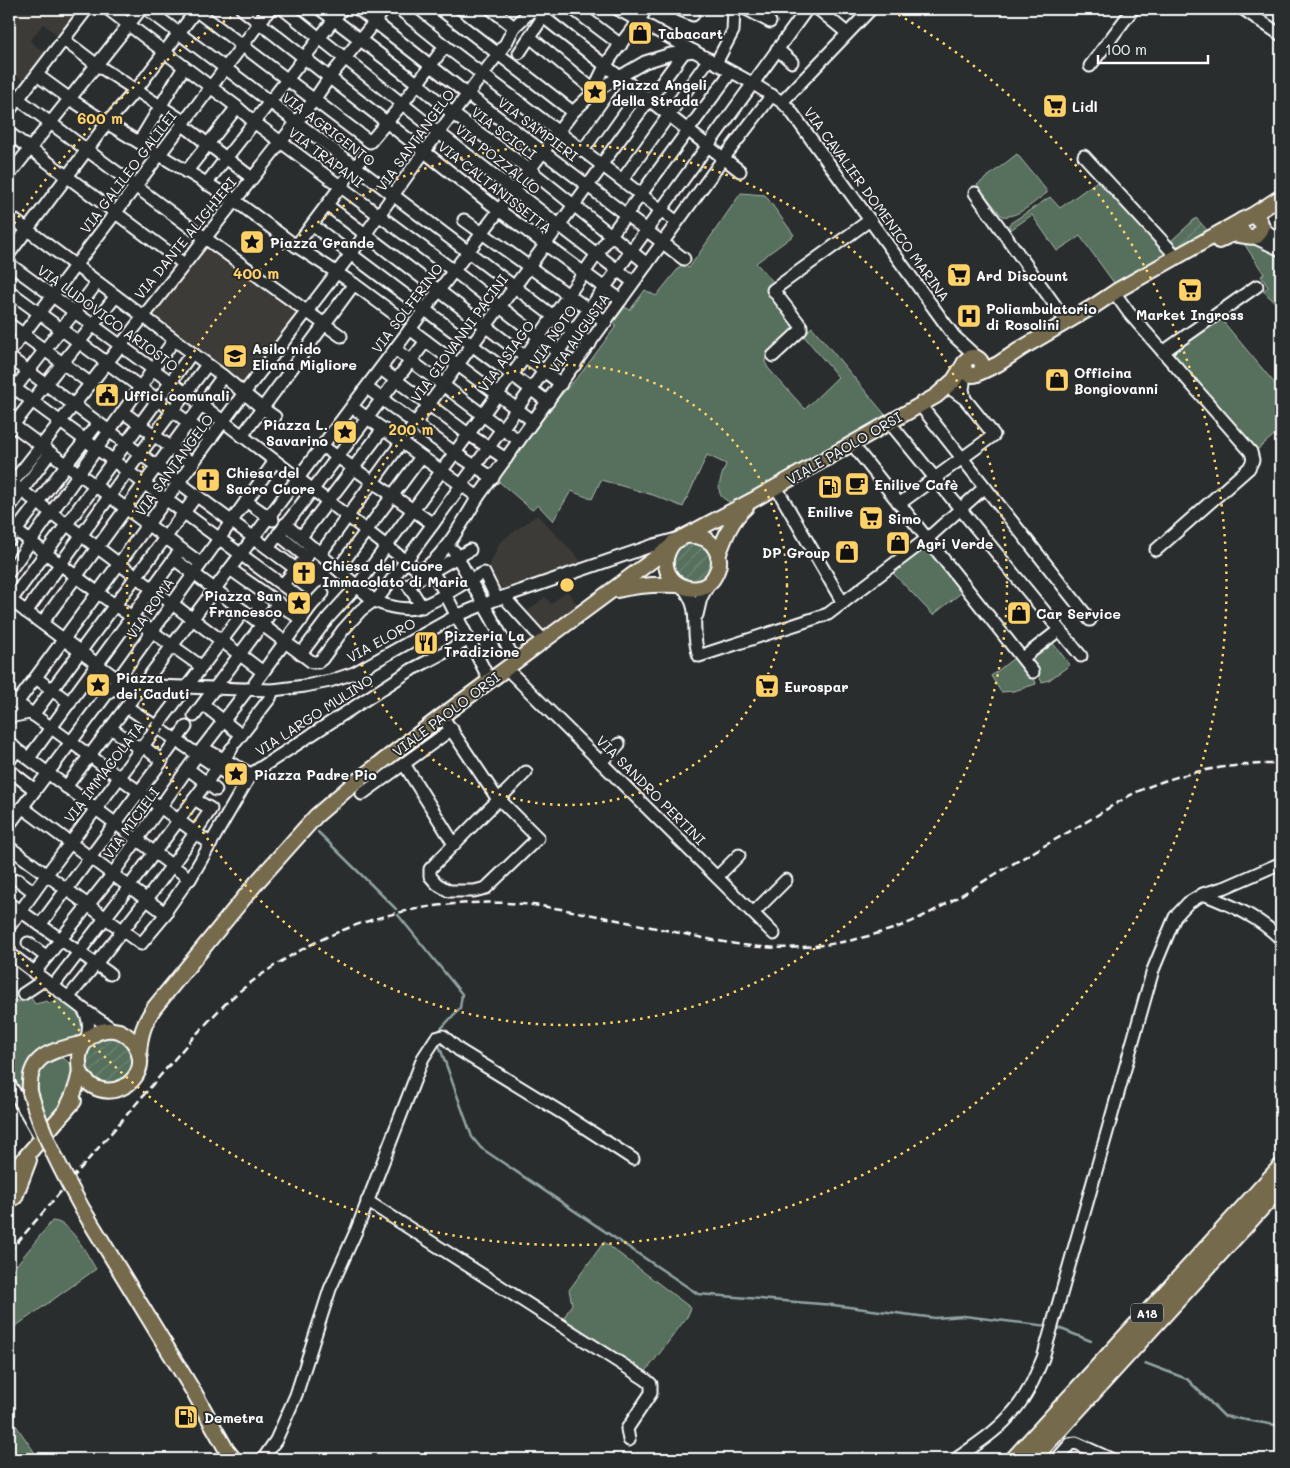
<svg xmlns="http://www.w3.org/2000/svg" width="1290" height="1468" font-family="Mali,sans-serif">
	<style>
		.built { fill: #3d3a38 }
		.green { fill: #566f5d; stroke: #aab7ae }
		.garden { fill: url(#garden-furrows); stroke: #aab7ae }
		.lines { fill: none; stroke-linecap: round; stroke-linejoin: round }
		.stream { stroke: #91a3a4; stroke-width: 2.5 }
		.minor-casing { stroke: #fff; stroke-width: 15 }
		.major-casing { stroke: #fff; stroke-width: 18 }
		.highway-casing { stroke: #fff; stroke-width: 20 }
		.minor { stroke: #2a2d2e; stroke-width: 11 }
		.major { stroke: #746b4b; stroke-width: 14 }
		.highway { stroke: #746b4b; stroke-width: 16 }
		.rail { stroke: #fff; stroke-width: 2.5; stroke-dasharray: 8 4; stroke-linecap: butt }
		.minor-bridge-casing { stroke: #fff; stroke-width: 15; stroke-linecap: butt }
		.major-bridge-casing { stroke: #fff; stroke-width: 18; stroke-linecap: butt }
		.minor-bridge { stroke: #2a2d2e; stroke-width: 11 }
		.major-bridge { stroke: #746b4b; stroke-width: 14 }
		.ring { fill: none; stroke: #ffd166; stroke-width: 2.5; stroke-dasharray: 2.5 5 }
		.labels { text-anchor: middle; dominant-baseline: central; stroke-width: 4; stroke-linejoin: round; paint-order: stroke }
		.shield { fill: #2a2d2e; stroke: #bfc0c0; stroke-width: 1 }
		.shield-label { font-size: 12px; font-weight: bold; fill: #fff }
		.poi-label { font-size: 14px; font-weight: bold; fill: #fff; stroke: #2a2d2e; text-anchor: start }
		.street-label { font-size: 14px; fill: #fff; stroke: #2a2d2e }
		.centre { fill: #ffd166; stroke: #2a2d2e; stroke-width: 2.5 }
		.ring-label { font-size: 15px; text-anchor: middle; font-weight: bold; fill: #ffd166; stroke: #2a2d2e; stroke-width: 4; stroke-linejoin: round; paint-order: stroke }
	</style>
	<defs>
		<pattern id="garden-furrows" width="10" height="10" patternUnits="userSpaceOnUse" patternTransform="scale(1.25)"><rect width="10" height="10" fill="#566f5d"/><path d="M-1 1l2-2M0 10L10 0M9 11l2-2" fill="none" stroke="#6f8575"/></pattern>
	</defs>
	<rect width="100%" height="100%" fill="#2a2d2e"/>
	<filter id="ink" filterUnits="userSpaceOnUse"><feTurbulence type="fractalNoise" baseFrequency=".02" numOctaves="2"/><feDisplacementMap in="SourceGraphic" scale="10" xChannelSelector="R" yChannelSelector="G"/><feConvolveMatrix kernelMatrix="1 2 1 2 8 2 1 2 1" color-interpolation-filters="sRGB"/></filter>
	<g filter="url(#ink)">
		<g class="built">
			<polygon points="9,9 81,9 59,36 43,24 30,41 46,54 24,81 9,71"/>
			<polygon points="206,246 299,315 246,386 150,314"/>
			<polygon points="537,515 583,563 498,596 486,574 500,542"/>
			<polygon points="567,591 580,608 543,635 523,615 545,597 551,604"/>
		</g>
		<g class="green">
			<path d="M1017 154 1047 191V193C1035 201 1017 219 1002 216L977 185Z"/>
			<polygon points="1100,179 1165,252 1165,256 1117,287 1080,236 1057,251 1032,215 1009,231 1009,224 1050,197 1060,208"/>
			<path d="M741 193 765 195 794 235 756 263 775 284 797 328 767 352 765 362 768 368 805 409 838 377 803 335 812 327 887 417 733 504C730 502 725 500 722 497 715 489 723 473 726 464L707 455 683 507 653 495 601 480 592 499 571 491 553 521 538 505 532 510 497 480 556 401 582 372 616 326 612 321 615 320 625 307 630 310 645 290 656 296 682 264 689 268Z"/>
			<polygon points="1235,236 1273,251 1281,260 1281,308 1263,291 1268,287 1261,276 1264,274 1241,239 1235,242"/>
			<polygon points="1221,319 1281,391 1281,429 1257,450 1172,354"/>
			<polygon points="923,548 928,548 961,593 933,615 893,573"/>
			<polygon points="1052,642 1070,665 1049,680 1042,682 1028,657"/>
			<polygon points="1014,658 1034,677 1036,684 1014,691 1001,692 991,676"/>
			<path d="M31 998 35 1004 47 1001 49 1003 60 998 81 1013 84 1027C83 1031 81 1035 78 1037 73 1043 63 1041 56 1042 35 1046 23 1067 24 1086L35 1090 38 1086 36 1084C38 1070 47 1055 63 1058 92 1074 53 1115 39 1129L9 1075V1003L15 1000 21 1002Z"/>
			<path d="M52 1221C71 1221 87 1255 96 1269L9 1331V1274Z"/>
			<polygon points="604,1242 691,1308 687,1317 644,1374 561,1323 572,1304 569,1290"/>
			<polygon points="9,1415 39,1459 9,1459"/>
		</g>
		<g class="garden">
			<polygon points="1196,218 1210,233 1182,249 1171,241"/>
			<polygon points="692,541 706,546 713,559 711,573 699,583 680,580 670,564 678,546"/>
			<polygon points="114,1034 129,1042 136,1066 119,1085 93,1081 84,1067 85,1050 90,1042"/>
		</g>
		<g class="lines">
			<g class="stream">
				<polyline points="318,832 396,909"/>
				<polyline points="398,915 462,994 460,1008 438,1032"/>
				<polyline points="438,1042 472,1137 481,1148 698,1294 833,1305 935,1318 964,1316 1048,1326"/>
				<polyline points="1056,1327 1091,1341"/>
				<polyline points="1145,1363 1187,1379 1224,1416 1281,1426"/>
			</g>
			<defs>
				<g id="minor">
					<polyline points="108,9 237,107 254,122 454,271 575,365"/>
					<polyline points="147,9 590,344"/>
					<polyline points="194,9 370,142 403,103 445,46"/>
					<polyline points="242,9 500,211 621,300"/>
					<polyline points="283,9 439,133 633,282"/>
					<polyline points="320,9 417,83 453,114 530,170 647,264"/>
					<polyline points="358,9 467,94 684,259"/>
					<polyline points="399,9 445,46 677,222"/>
					<polyline points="440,9 573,112"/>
					<polyline points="491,9 514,27"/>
					<polyline points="573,9 621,45"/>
					<polyline points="617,9 752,83 782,102 790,110 954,336 980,360"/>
					<polyline points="678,9 693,15"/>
					<polyline points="746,9 770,22"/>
					<polyline points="818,9 847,33"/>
					<polyline points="1243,9 1281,35"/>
					<path d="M530 37 595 91C599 65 633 32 646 9"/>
					<polyline points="64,40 97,65 185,122"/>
					<polyline points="777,49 792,62"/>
					<polyline points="519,53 543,17"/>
					<polyline points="716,63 733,31 734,9"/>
					<polyline points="1090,66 1133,9"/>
					<polyline points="37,75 70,99 107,123 234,200 296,246 354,284 400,318"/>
					<polyline points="9,92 205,238 341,336"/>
					<polyline points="782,102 871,9"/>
					<polyline points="9,111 87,9"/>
					<polyline points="183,125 252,178"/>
					<polyline points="9,133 184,264"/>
					<polyline points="139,142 184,67"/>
					<polyline points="586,146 630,84"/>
					<polyline points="1084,156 1176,256"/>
					<polyline points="604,161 685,51"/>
					<polyline points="186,172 237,107"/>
					<polyline points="9,175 141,9"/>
					<polyline points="623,179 709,59"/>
					<polyline points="206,184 342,9"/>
					<polyline points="975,193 1067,322"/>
					<polyline points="327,205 561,384"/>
					<polyline points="9,216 223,376 262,408 275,417"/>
					<polyline points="464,220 606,322"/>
					<polyline points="312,225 548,402"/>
					<polyline points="1262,226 1281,245"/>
					<polyline points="1253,237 1281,250"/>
					<polyline points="296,246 362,158"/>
					<polyline points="9,254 107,123 139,86 197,9"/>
					<path d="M9 264 202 405 419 571C442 561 465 518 478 497L723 159 772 95"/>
					<polyline points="9,291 211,439"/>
					<polyline points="1114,292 1129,313 1251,452 1253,460 1249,468 1156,550"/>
					<polyline points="9,324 90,383"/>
					<polyline points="410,329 533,421"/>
					<polyline points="395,349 503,430 519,440"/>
					<polyline points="1163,352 1257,286"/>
					<polyline points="9,353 270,9"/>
					<polyline points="773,356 801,330 801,326 773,290 870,220"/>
					<polyline points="9,357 296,569"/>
					<polyline points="381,369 468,434 506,459"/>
					<polyline points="964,383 963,389 965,399"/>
					<polyline points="9,384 311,606"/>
					<polyline points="367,388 455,453 493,478"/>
					<polyline points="9,396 97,283"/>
					<polyline points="920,405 1090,620"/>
					<polyline points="352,407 478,497"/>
					<polyline points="123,412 193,464"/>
					<polyline points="9,422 200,563"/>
					<polyline points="889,422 1081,656"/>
					<polyline points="9,430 116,296"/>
					<polyline points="242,436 354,284"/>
					<polyline points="852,444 1033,672"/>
					<polyline points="322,446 433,524"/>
					<polyline points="9,481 263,672"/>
					<polyline points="9,487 314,100 329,78 385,9"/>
					<polyline points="776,487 843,603"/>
					<polyline points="246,501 273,520"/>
					<polyline points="899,504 994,435 965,399 951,389"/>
					<polyline points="9,508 50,453"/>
					<path d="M285 524 373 600C387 607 408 612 422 606 444 598 462 582 484 573L497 599"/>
					<polyline points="9,525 98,593 202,667"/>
					<polyline points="278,534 306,557"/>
					<polyline points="301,537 383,429"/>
					<polyline points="9,540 98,423"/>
					<polyline points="268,548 426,341"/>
					<polyline points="454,551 512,655"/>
					<polyline points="321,553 603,165"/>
					<polyline points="174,559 312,662 318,662 322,659 343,630 361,610 379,597 433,524 807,9"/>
					<polyline points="230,569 302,620"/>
					<polyline points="338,569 421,457"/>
					<polyline points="432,571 445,593"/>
					<polyline points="9,572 174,340"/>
					<polyline points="283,584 314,548"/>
					<path d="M683 587C703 612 689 629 699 656L828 614 928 538 985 487"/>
					<polyline points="504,597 544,641"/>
					<polyline points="9,599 124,684"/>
					<polyline points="449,601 490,681"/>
					<polyline points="9,603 192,353"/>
					<polyline points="422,607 408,585 470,550"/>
					<polyline points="26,612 140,454 207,365"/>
					<polyline points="697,615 701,598 710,582"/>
					<polyline points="42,623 223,376"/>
					<polyline points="301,654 328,618 358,585 525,357 597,254 731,72"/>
					<polyline points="1023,658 1059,630"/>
					<polyline points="507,669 774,934"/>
					<polyline points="36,678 70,703"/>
					<polyline points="255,683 311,606 323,593"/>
					<polyline points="110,691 125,685 273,690 305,686 330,681 354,673 456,616 497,599 654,545 680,538"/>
					<polyline points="9,697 211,844"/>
					<polyline points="17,703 244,393 351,254 424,152 498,54 506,43 514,27 533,9 740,171"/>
					<polyline points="204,705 241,735"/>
					<polyline points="127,707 243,785"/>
					<polyline points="9,712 14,716 30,713"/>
					<polyline points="33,715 197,495"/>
					<polyline points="194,716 278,603"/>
					<path d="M442 716 495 795 538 838 486 888 474 891H449L437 884 430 876V869C462 836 494 804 526 772"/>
					<polyline points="158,725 244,611"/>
					<polyline points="111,728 140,749"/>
					<polyline points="9,742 17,750 190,879"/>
					<polyline points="236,742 270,698 273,690"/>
					<polyline points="143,746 158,758"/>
					<polyline points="203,748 251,774"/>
					<polyline points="166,754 186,727"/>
					<polyline points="29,758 181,549"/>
					<polyline points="9,761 17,750"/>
					<polyline points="601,762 619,744"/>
					<polyline points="404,764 454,844"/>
					<polyline points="188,769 216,790"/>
					<polyline points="9,770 35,790"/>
					<polyline points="66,787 573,112 595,91 645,62 671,54 694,51"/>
					<polyline points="362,794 452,729"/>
					<polyline points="22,807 166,914"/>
					<polyline points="9,825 118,679 275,461"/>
					<polyline points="9,847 141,944 166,914 166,911 187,881 190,879 251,774 411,670 468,640"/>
					<polyline points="717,877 739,855"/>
					<polyline points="18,880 34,892"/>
					<path d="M1203 894C1233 906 1257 916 1281 939"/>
					<polyline points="9,903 110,974"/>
					<polyline points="753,913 786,880"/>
					<polyline points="40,925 162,761"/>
					<polyline points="9,927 47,874 155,730"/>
					<polyline points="28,943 47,957"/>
					<polyline points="9,953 83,1009 114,1030"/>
					<polyline points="34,973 112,875 198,754 248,689"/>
					<polyline points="53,986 129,887 232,748"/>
					<polyline points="23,994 44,980"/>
					<path d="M68 998C118 937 168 875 211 809L194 799"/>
					<path d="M83 1009C90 1020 89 1027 87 1040"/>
					<polyline points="9,1083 41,1138"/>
					<polyline points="367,1201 645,1379 651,1384 651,1393 627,1429 629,1440"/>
					<polyline points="263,1459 276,1440 296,1395 330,1289 357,1229 423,1058 436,1038 443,1036 459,1050 562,1113 633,1159"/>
					<path d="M956 1459C975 1445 998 1431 1013 1412 1027 1396 1035 1377 1043 1358L1153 970 1175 917 1188 903 1203 894 1226 887 1281 863"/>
					<polyline points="1057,1459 1070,1444 1076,1443 1111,1459"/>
				</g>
				<g id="major">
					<polyline points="1251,216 1281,197"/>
					<path d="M1219 241C1239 228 1242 240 1257 236L1262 228C1261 221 1258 217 1251 216L1242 220 1240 228 1245 235"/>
					<circle cx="973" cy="366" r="9"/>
					<polyline points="981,372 998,364 1022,348 1094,306 1118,290 1242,220"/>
					<path d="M686 536C699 535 710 538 716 550 720 557 720 565 716 573 701 608 645 578 674 542L753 500 936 396 954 380 964 364"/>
					<path d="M718 556C725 537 731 520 746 507"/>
					<path d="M617 590C637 585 658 584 679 585"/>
					<path d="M139 1054C140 1035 144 1023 154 1008L257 882 316 816 353 784 442 716 669 548"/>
					<path d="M30 1092C27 1053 54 1051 84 1043"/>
					<path d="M67 1108C72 1098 77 1087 79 1076 81 1069 78 1063 79 1057 81 1038 101 1026 119 1031 126 1034 132 1039 136 1046 156 1083 98 1111 80 1071"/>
					<polyline points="9,1176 74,1101"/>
					<polyline points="9,1201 15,1197 29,1160"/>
					<polyline points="83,1210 195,1394 226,1449 234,1459"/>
				</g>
				<g id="highway">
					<polyline points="1014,1459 1281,1167"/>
					<polyline points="1032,1459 1281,1186"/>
				</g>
			</defs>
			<use href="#minor" class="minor-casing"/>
			<use href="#major" class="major-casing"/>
			<use href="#highway" class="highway-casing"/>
			<use href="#minor" class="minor"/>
			<use href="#major" class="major"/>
			<use href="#highway" class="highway"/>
			<path class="rail" d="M9 1252 190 1041C208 1022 225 1002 245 987 329 921 428 894 533 905 574 910 616 920 656 928 690 935 726 944 761 947 802 950 843 944 883 932 921 921 955 899 989 878 1022 858 1057 839 1091 819 1109 808 1128 795 1148 787 1190 770 1236 763 1281 764"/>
			<defs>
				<polyline id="minor-bridge" points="155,730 158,725"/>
				<path id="major-bridge" d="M30 1092C42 1134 62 1172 83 1210"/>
			</defs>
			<use href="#minor-bridge" class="minor-bridge-casing"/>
			<use href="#major-bridge" class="major-bridge-casing"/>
			<use href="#minor-bridge" class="minor-bridge"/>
			<use href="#major-bridge" class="major-bridge"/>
		</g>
	</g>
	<g class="ring">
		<circle cx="567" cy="585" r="220"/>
		<circle cx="567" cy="585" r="440"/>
		<path d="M10 230A660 660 0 0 1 242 11M892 11A660 660 0 1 1 10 940"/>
	</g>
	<defs>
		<symbol id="shop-square" viewBox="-11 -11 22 22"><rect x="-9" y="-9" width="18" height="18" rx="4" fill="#ffd166" stroke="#2a2d2e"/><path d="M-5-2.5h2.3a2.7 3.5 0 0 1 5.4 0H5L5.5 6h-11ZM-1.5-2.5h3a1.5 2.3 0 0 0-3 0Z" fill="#111"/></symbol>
		<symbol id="sight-square" viewBox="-11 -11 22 22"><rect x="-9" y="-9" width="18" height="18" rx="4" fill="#ffd166" stroke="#2a2d2e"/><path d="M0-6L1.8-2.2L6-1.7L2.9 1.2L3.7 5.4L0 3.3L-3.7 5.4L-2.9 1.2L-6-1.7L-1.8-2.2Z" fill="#111"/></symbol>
		<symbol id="supermarket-square" viewBox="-11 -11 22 22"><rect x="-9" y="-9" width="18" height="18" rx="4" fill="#ffd166" stroke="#2a2d2e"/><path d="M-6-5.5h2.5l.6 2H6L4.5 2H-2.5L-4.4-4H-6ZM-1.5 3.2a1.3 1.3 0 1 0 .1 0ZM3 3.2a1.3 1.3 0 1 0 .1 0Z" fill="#111"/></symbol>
		<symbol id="hospital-square" viewBox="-11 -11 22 22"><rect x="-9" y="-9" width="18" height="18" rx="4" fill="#ffd166" stroke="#2a2d2e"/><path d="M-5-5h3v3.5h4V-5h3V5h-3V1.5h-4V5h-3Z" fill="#111"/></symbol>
		<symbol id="school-square" viewBox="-11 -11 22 22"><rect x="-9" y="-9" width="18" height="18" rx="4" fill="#ffd166" stroke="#2a2d2e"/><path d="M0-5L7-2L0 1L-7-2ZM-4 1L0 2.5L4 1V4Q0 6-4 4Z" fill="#111"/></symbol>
		<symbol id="civic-square" viewBox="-11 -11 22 22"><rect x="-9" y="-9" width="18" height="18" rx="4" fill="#ffd166" stroke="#2a2d2e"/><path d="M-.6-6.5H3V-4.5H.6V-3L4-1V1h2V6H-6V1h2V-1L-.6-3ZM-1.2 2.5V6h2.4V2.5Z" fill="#111"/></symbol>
		<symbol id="church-square" viewBox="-11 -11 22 22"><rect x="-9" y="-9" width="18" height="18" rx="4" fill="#ffd166" stroke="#2a2d2e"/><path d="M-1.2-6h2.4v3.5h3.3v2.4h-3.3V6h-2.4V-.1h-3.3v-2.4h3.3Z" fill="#111"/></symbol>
		<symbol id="cafe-square" viewBox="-11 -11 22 22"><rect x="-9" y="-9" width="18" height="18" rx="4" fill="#ffd166" stroke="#2a2d2e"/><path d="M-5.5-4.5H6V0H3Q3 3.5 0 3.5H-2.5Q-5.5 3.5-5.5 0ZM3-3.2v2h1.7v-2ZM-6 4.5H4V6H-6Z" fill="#111"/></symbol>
		<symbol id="fuel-square" viewBox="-11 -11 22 22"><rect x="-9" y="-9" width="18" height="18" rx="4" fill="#ffd166" stroke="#2a2d2e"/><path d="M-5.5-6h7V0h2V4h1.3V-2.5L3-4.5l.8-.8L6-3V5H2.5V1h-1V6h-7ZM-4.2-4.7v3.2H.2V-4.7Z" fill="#111"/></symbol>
		<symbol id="restaurant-square" viewBox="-11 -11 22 22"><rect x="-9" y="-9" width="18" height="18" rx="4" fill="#ffd166" stroke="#2a2d2e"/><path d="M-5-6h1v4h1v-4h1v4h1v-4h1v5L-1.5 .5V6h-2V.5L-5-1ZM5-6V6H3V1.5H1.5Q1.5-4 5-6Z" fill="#111"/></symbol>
	</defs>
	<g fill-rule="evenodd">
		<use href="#shop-square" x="626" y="19" width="28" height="28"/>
		<use href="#sight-square" x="581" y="78" width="28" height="28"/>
		<use href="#supermarket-square" x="1041" y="92" width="28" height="28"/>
		<use href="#sight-square" x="238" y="228" width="28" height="28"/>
		<use href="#supermarket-square" x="945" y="261" width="28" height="28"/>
		<use href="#supermarket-square" x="1176" y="276" width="28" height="28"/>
		<use href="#hospital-square" x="955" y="302" width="28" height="28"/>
		<use href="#school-square" x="221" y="342" width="28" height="28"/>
		<use href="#shop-square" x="1043" y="366" width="28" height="28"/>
		<use href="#civic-square" x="93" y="381" width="28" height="28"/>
		<use href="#sight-square" x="331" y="418" width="28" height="28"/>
		<use href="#church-square" x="194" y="466" width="28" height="28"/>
		<use href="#cafe-square" x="843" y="470" width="28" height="28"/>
		<use href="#fuel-square" x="816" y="473" width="28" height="28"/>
		<use href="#supermarket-square" x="857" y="504" width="28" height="28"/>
		<use href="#shop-square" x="884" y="529" width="28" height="28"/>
		<use href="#shop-square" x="833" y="538" width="28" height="28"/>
		<use href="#church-square" x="290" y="559" width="28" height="28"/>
		<use href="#sight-square" x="285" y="589" width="28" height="28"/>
		<use href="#shop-square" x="1005" y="599" width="28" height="28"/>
		<use href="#restaurant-square" x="412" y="629" width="28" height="28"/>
		<use href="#sight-square" x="84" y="671" width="28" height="28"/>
		<use href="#supermarket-square" x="753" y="672" width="28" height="28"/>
		<use href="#sight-square" x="222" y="760" width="28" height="28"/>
		<use href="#fuel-square" x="172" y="1403" width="28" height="28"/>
	</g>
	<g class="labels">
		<rect class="shield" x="1131" y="1303.5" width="32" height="19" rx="4"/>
		<g class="shield-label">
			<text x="1147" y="1313">A18</text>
		</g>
		<g class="poi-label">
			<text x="658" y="33">Tabacart</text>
			<text x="612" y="84">Piazza Angeli<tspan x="612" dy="16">della Strada</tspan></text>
			<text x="1072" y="106">Lidl</text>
			<text x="270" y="242">Piazza Grande</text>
			<text x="976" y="275">Ard Discount</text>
			<text x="986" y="308">Poliambulatorio<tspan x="986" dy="16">di Rosolini</tspan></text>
			<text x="1190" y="314" text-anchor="middle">Market Ingross</text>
			<text x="252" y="348">Asilo nido<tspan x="252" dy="16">Eliana Migliore</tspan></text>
			<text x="1074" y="372">Officina<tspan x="1074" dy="16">Bongiovanni</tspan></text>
			<text x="124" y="395">Uffici comunali</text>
			<text x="328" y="424" text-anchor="end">Piazza L.<tspan x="328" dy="16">Savarino</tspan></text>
			<text x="226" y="472">Chiesa del<tspan x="226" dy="16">Sacro Cuore</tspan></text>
			<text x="874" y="484">Enilive Cafè</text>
			<text x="830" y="511" text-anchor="middle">Enilive</text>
			<text x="888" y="518">Simo</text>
			<text x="916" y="543">Agri Verde</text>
			<text x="830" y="552" text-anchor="end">DP Group</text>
			<text x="322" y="565">Chiesa del Cuore<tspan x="322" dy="16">Immacolato di Maria</tspan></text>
			<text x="282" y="595" text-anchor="end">Piazza San<tspan x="282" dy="16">Francesco</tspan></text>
			<text x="1036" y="613">Car Service</text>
			<text x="444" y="635">Pizzeria La<tspan x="444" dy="16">Tradizione</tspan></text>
			<text x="116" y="677">Piazza<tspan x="116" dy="16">dei Caduti</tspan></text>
			<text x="784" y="686">Eurospar</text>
			<text x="254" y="774">Piazza Padre Pio</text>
			<text x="204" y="1417">Demetra</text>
		</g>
		<g class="street-label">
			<text transform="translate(329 129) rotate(37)">VIA AGRIGENTO</text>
			<text transform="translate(538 129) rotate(37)">VIA SAMPIERI</text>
			<text transform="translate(504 133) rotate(37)">VIA SCICLI</text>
			<text transform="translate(415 140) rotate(-54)">VIA SANTANGELO</text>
			<text transform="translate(326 157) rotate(37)">VIA TRAPANI</text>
			<text transform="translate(498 159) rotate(38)">VIA POZZALLO</text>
			<text transform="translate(128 172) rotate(-53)">VIA GALILEO GALILEI</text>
			<text transform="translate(495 187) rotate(38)">VIA CALTANISSETTA</text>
			<text transform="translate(877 204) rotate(54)">VIA CAVALIER DOMENICO MARINA</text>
			<text transform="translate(185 238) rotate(-51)">VIA DANTE ALIGHIERI</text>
			<text transform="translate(407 308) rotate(-53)">VIA SOLFERINO</text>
			<text transform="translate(108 318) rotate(36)">VIA LUDOVICO ARIOSTO</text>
			<text transform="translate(579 333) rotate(-55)">VIA AUGUSTA</text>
			<text transform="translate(553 335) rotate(-55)">VIA NOTO</text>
			<text transform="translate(459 338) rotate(-54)">VIA GIOVANNI PACINI</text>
			<text transform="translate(506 356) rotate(-54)">VIA ASIAGO</text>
			<text transform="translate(844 448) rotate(-30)">VIALE PAOLO ORSI</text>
			<text transform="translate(174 465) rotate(-54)">VIA SANTANGELO</text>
			<text transform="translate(150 608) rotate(-55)">VIA ROMA</text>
			<text transform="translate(381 640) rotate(-29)">VIA ELORO</text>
			<text transform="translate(446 714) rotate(-37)">VIALE PAOLO ORSI</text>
			<text transform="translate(314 715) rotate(-33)">VIA LARGO MULINO</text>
			<text transform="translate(104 772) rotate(-53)">VIA IMMACOLATA</text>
			<text transform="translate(651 790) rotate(45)">VIA SANDRO PERTINI</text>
			<text transform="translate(131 823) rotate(-54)">VIA MICIELI</text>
		</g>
	</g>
	<circle cx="567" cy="585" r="8" class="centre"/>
	<g class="ring-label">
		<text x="100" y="124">600 m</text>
		<text x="256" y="279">400 m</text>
		<text x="411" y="435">200 m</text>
	</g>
	<rect width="1290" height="1468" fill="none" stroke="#2a2d2e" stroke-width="30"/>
	<rect x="15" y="15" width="1260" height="1438" fill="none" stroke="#fff" stroke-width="2" filter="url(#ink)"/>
	<path d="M1098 55v8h110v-8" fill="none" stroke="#ffffff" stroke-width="2.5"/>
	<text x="1105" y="55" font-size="15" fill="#ffffff" stroke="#2a2d2e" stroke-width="4" paint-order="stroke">100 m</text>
</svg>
